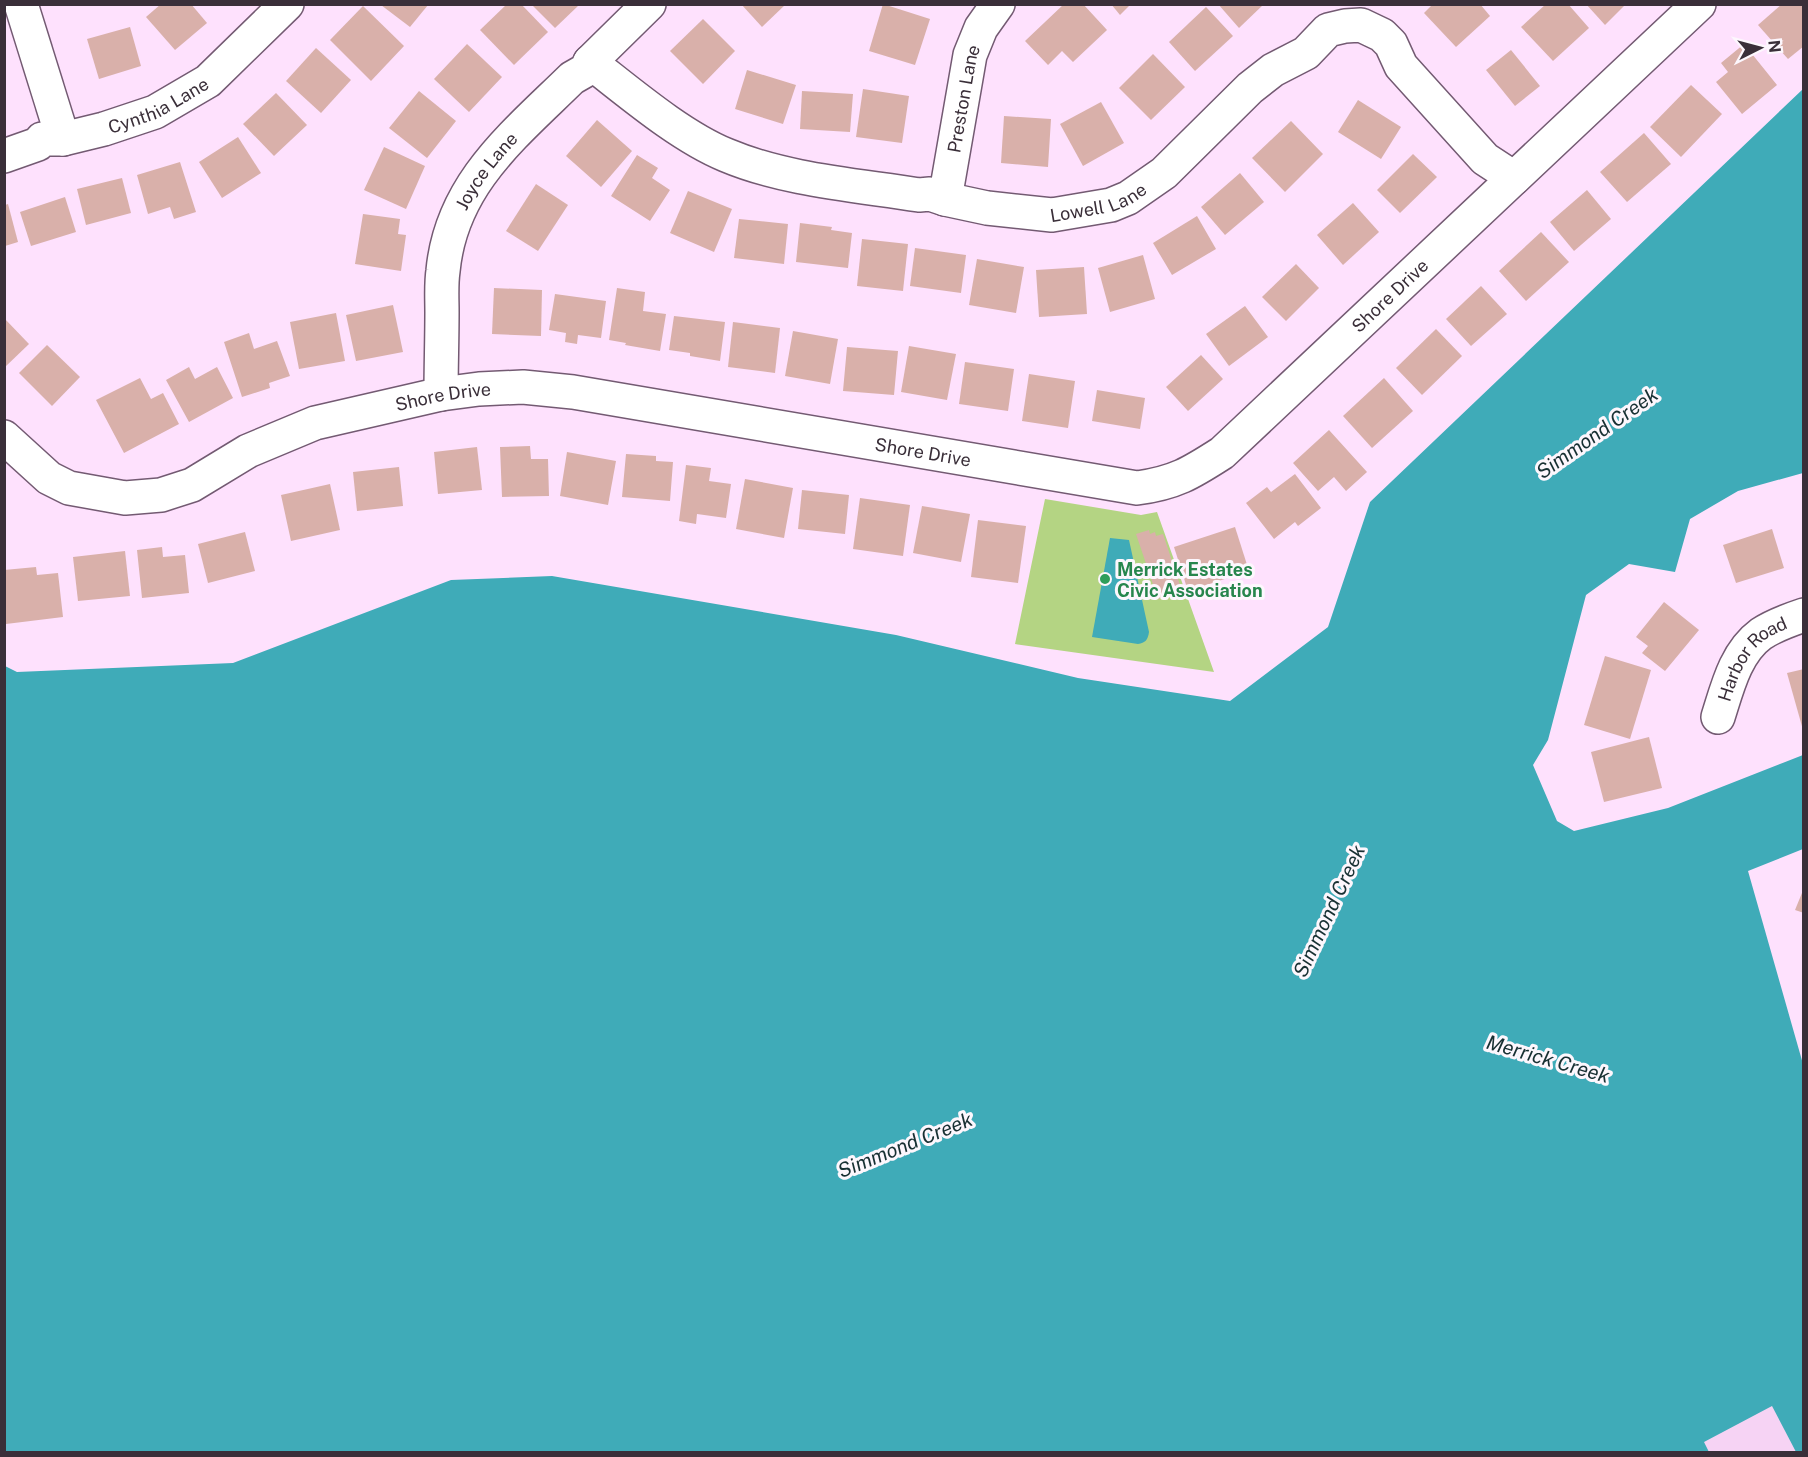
<svg xmlns="http://www.w3.org/2000/svg" width="1808" height="1457" font-family="'Public Sans',sans-serif">
	<style>
		.built { fill: #f6d3f4 }
		.green { fill: #b4d483 }
		.water { fill: #3fabb8 }
		.building { fill: #d9b0aa }
		.lines { fill: none; stroke-linecap: round; stroke-linejoin: round }
		.minor-casing { stroke: #735a72; stroke-width: 36 }
		.minor { stroke: #fff; stroke-width: 33 }
		.leisure-dot { fill: #2e9e5b; stroke: #fdf7fd; stroke-width: 2 }
		.labels { text-anchor: middle; dominant-baseline: central; stroke-width: 6; stroke-linejoin: round; paint-order: stroke }
		.street-label { font-size: 18px; fill: #3a2f39; stroke: #fdf7fd }
		.leisure-label { font-size: 18px; font-weight: bold; fill: #27864d; stroke: #fdf7fd; text-anchor: start }
		.water-label { font-size: 20px; font-style: italic; fill: #183033; stroke: #fdf7fd }
	</style>
	<rect width="100%" height="100%" fill="#fee1fd"/>
	<polygon class="built" points="1772,1405 1796,1452 1709,1452 1703,1442"/>
	<polygon class="green" points="1045,499 1141,515 1157,512 1214,672 1015,644"/>
	<g class="water">
		<polygon points="1803,89 1803,473 1738,491 1690,519 1675,572 1629,564 1586,595 1548,740 1533,765 1557,821 1574,831 1668,808 1803,755 1803,849 1748,871 1803,1064 1803,1452 1796,1452 1772,1406 1704,1442 1709,1452 5,1452 5,666 17,672 233,663 451,580 552,576 896,635 1078,678 1230,701 1328,627 1370,502"/>
		<path d="M1110 538 1129 540 1149 632C1148 640 1145 643 1138 644L1092 637Z"/>
	</g>
	<g class="building">
		<polygon points="161,4 191,4 207,23 175,50 146,17"/>
		<polygon points="507,4 521,4 548,32 514,65 480,30"/>
		<polygon points="741,4 786,4 762,27"/>
		<polygon points="883,4 930,19 915,65 869,51"/>
		<polygon points="1064,4 1083,4 1107,30 1073,62 1062,51 1048,65 1025,41"/>
		<polygon points="1111,4 1131,4 1120,15"/>
		<polygon points="1218,4 1264,4 1239,28"/>
		<polygon points="1433,4 1480,4 1490,16 1456,47 1424,13"/>
		<polygon points="1546,4 1568,4 1589,28 1553,61 1521,27"/>
		<polygon points="1586,4 1626,4 1605,25"/>
		<polygon points="1782,4 1804,4 1804,46 1788,59 1758,25"/>
		<polygon points="381,5 428,5 410,27"/>
		<polygon points="532,5 579,5 555,28"/>
		<polygon points="363,6 404,46 371,81 330,40"/>
		<polygon points="1206,7 1233,36 1195,71 1169,42"/>
		<polygon points="703,19 735,51 703,84 670,51"/>
		<polygon points="130,27 141,66 99,79 87,39"/>
		<polygon points="467,44 502,77 469,112 434,79"/>
		<polygon points="1744,44 1777,85 1742,114 1716,82 1728,72 1721,63"/>
		<polygon points="316,48 351,80 321,113 286,81"/>
		<polygon points="1511,50 1540,86 1515,106 1486,70"/>
		<polygon points="1153,54 1185,87 1151,120 1119,88"/>
		<polygon points="747,70 796,85 783,124 735,109"/>
		<polygon points="1691,85 1722,114 1681,157 1650,127"/>
		<polygon points="863,89 909,96 902,143 856,137"/>
		<polygon points="419,91 456,121 427,158 389,128"/>
		<polygon points="802,91 853,94 850,132 800,129"/>
		<polygon points="276,93 307,125 274,156 243,124"/>
		<polygon points="1358,100 1401,127 1381,159 1338,132"/>
		<polygon points="1101,102 1124,143 1083,166 1060,124"/>
		<polygon points="1004,116 1051,119 1048,167 1001,163"/>
		<polygon points="597,120 632,151 601,187 566,156"/>
		<polygon points="1291,121 1323,154 1285,192 1252,158"/>
		<polygon points="1644,133 1671,164 1627,202 1600,172"/>
		<polygon points="238,137 261,173 222,198 199,162"/>
		<polygon points="384,147 425,166 406,209 364,190"/>
		<polygon points="1413,154 1437,177 1400,213 1377,190"/>
		<polygon points="637,155 658,168 652,178 670,190 650,221 611,196"/>
		<polygon points="180,162 196,212 174,219 170,207 148,214 137,175"/>
		<polygon points="1240,173 1264,202 1225,235 1201,207"/>
		<polygon points="122,178 131,213 86,225 77,189"/>
		<polygon points="536,184 568,205 538,251 506,231"/>
		<polygon points="1587,190 1611,219 1574,251 1550,222"/>
		<polygon points="688,191 732,209 714,252 670,233"/>
		<polygon points="65,197 76,232 31,246 20,212"/>
		<polygon points="1353,203 1379,232 1343,265 1317,235"/>
		<polygon points="8,204 18,242 5,246 5,205"/>
		<polygon points="363,214 400,219 398,234 406,235 401,271 355,264"/>
		<polygon points="1197,216 1216,249 1172,275 1153,243"/>
		<polygon points="739,219 788,224 784,264 734,258"/>
		<polygon points="800,223 832,227 831,230 852,233 848,268 796,262"/>
		<polygon points="1541,232 1569,262 1526,301 1499,271"/>
		<polygon points="862,239 908,244 903,291 857,286"/>
		<polygon points="915,248 966,255 961,293 910,286"/>
		<polygon points="1143,255 1155,299 1110,312 1098,268"/>
		<polygon points="977,259 1024,267 1016,313 969,305"/>
		<polygon points="1296,264 1319,288 1286,321 1262,297"/>
		<polygon points="1084,267 1087,314 1039,317 1036,270"/>
		<polygon points="1481,286 1507,314 1471,346 1446,319"/>
		<polygon points="494,288 542,290 541,336 492,334"/>
		<polygon points="617,288 645,292 643,311 666,314 660,351 625,345 626,343 609,340"/>
		<polygon points="555,294 606,301 601,338 578,335 577,344 565,342 566,333 549,330"/>
		<polygon points="393,305 403,352 356,361 346,315"/>
		<polygon points="1245,306 1268,337 1229,366 1206,334"/>
		<polygon points="336,313 345,361 299,369 290,322"/>
		<polygon points="674,316 725,322 720,361 690,356 690,353 669,350"/>
		<polygon points="4,318 29,344 4,368"/>
		<polygon points="733,322 780,328 775,373 728,367"/>
		<polygon points="1436,329 1462,356 1422,395 1396,368"/>
		<polygon points="793,331 838,339 830,384 785,376"/>
		<polygon points="249,333 254,349 277,341 290,376 269,383 270,388 242,397 224,342"/>
		<polygon points="47,345 80,377 52,406 19,373"/>
		<polygon points="909,346 956,354 947,400 901,392"/>
		<polygon points="847,347 898,351 894,395 843,391"/>
		<polygon points="1201,355 1223,379 1188,411 1166,387"/>
		<polygon points="965,362 1014,369 1008,411 959,404"/>
		<polygon points="189,367 195,379 217,367 233,398 189,422 166,380"/>
		<polygon points="1029,374 1075,381 1068,428 1022,421"/>
		<polygon points="140,378 151,399 163,393 179,424 124,453 96,400"/>
		<polygon points="1384,378 1413,411 1372,448 1343,416"/>
		<polygon points="1097,390 1145,398 1140,429 1092,421"/>
		<polygon points="1329,430 1367,472 1346,491 1334,477 1318,491 1293,463"/>
		<polygon points="530,446 531,459 548,459 549,496 502,497 500,447"/>
		<polygon points="477,447 482,490 438,494 434,452"/>
		<polygon points="567,452 616,461 608,505 560,496"/>
		<polygon points="626,454 656,456 656,461 673,462 670,501 622,497"/>
		<polygon points="686,465 711,468 709,481 731,484 726,518 697,514 696,524 679,521"/>
		<polygon points="399,467 403,506 357,511 353,472"/>
		<polygon points="1295,474 1321,508 1298,526 1295,522 1274,539 1246,503 1267,487 1271,492"/>
		<polygon points="745,479 793,488 784,538 736,529"/>
		<polygon points="330,484 340,530 291,541 281,495"/>
		<polygon points="802,490 849,495 845,534 798,529"/>
		<polygon points="860,498 910,505 903,556 853,549"/>
		<polygon points="922,506 970,514 961,562 913,553"/>
		<polygon points="978,520 1026,526 1018,583 971,577"/>
		<polygon points="1235,527 1249,571 1188,591 1174,547"/>
		<polygon points="1772,529 1784,568 1736,583 1723,545"/>
		<polygon points="1149,530 1150,534 1155,532 1156,536 1163,534 1182,591 1158,599 1136,534"/>
		<polygon points="245,532 255,571 208,583 198,544"/>
		<polygon points="162,547 163,557 185,555 189,593 142,598 137,550"/>
		<polygon points="125,551 130,596 78,601 73,557"/>
		<polygon points="36,567 37,575 58,573 63,617 6,624 4,570"/>
		<polygon points="1664,602 1699,630 1665,671 1642,653 1648,646 1636,637"/>
		<polygon points="1605,656 1651,670 1630,739 1584,725"/>
		<polygon points="1804,669 1804,730 1803,730 1787,673"/>
		<polygon points="1649,737 1662,788 1604,802 1591,752"/>
		<polygon points="1804,888 1804,913 1795,910"/>
	</g>
	<g class="lines">
		<defs>
			<g id="minor">
				<polyline points="21,4 63,139"/>
				<path id="s1" d="M590 62C630 93 680 136 726 155 785 180 856 185 919 195L930 194 945 199 987 208 1052 215 1111 205 1128 198 1164 173 1250 88 1273 70 1306 53 1328 30 1345 26 1361 25 1382 35 1391 44 1401 66 1485 159 1514 178"/>
				<path id="s2" d="M4 156 38 144 42 139H63L104 129 155 112 208 81 287 4"/>
				<path id="s3" d="M945 199 970 55 981 28 998 4"/>
				<path id="s4" d="M441 394C441 367 442 340 442 312 442 299 441 284 443 271 451 184 514 135 572 78L586 70 590 62 649 4"/>
				<path id="s5" d="M4 437 49 478 69 488 125 498 161 495 192 485 248 451 315 423 441 394 479 389 523 387 573 392 1137 488C1175 483 1191 473 1222 453L1699 4"/>
				<path id="s6" d="M1718 717C1727 689 1735 653 1761 634 1773 626 1789 620 1804 615"/>
			</g>
		</defs>
		<use href="#minor" class="minor-casing"/>
		<use href="#minor" class="minor"/>
	</g>
	<circle class="leisure-dot" cx="1105" cy="579" r="6"/>
	<g class="labels">
		<g class="street-label">
			<text stroke="none"><textPath href="#s3" startOffset="102">Preston Lane</textPath></text>
			<text stroke="none"><textPath href="#s2" startOffset="165">Cynthia Lane</textPath></text>
			<text stroke="none"><textPath href="#s4" startOffset="234">Joyce Lane</textPath></text>
			<text stroke="none"><textPath href="#s1" startOffset="546">Lowell Lane</textPath></text>
			<text stroke="none"><textPath href="#s5" startOffset="1504">Shore Drive</textPath></text>
			<text stroke="none"><textPath href="#s5" startOffset="478">Shore Drive</textPath></text>
			<text stroke="none"><textPath href="#s5" startOffset="964">Shore Drive</textPath></text>
			<text stroke="none"><textPath href="#s6" startOffset="70">Harbor Road</textPath></text>
		</g>
		<g class="leisure-label">
			<text x="1117" y="569">Merrick Estates<tspan x="1117" dy="21">Civic Association</tspan></text>
		</g>
		<g class="water-label">
			<text transform="translate(1597 433) rotate(-35)">Simmond Creek</text>
			<text transform="translate(1329 911) rotate(-65)">Simmond Creek</text>
			<text transform="translate(1548 1059) rotate(16)">Merrick Creek</text>
			<text transform="translate(905 1145) rotate(-22)">Simmond Creek</text>
		</g>
	</g>
	<rect width="1808" height="1457" fill="none" stroke="#3a2f39" stroke-width="12"/>
	<g transform="translate(1760 48) rotate(84)" stroke="#fdf7fd" stroke-width="4.5" paint-order="stroke">
	<path d="M0-4.5L10 22L0 15L-10 22Z" fill="#3a2f39"/>
	<text y="-9" font-size="16" font-weight="bold" text-anchor="middle" fill="#3a2f39">N</text>
	</g>
</svg>
